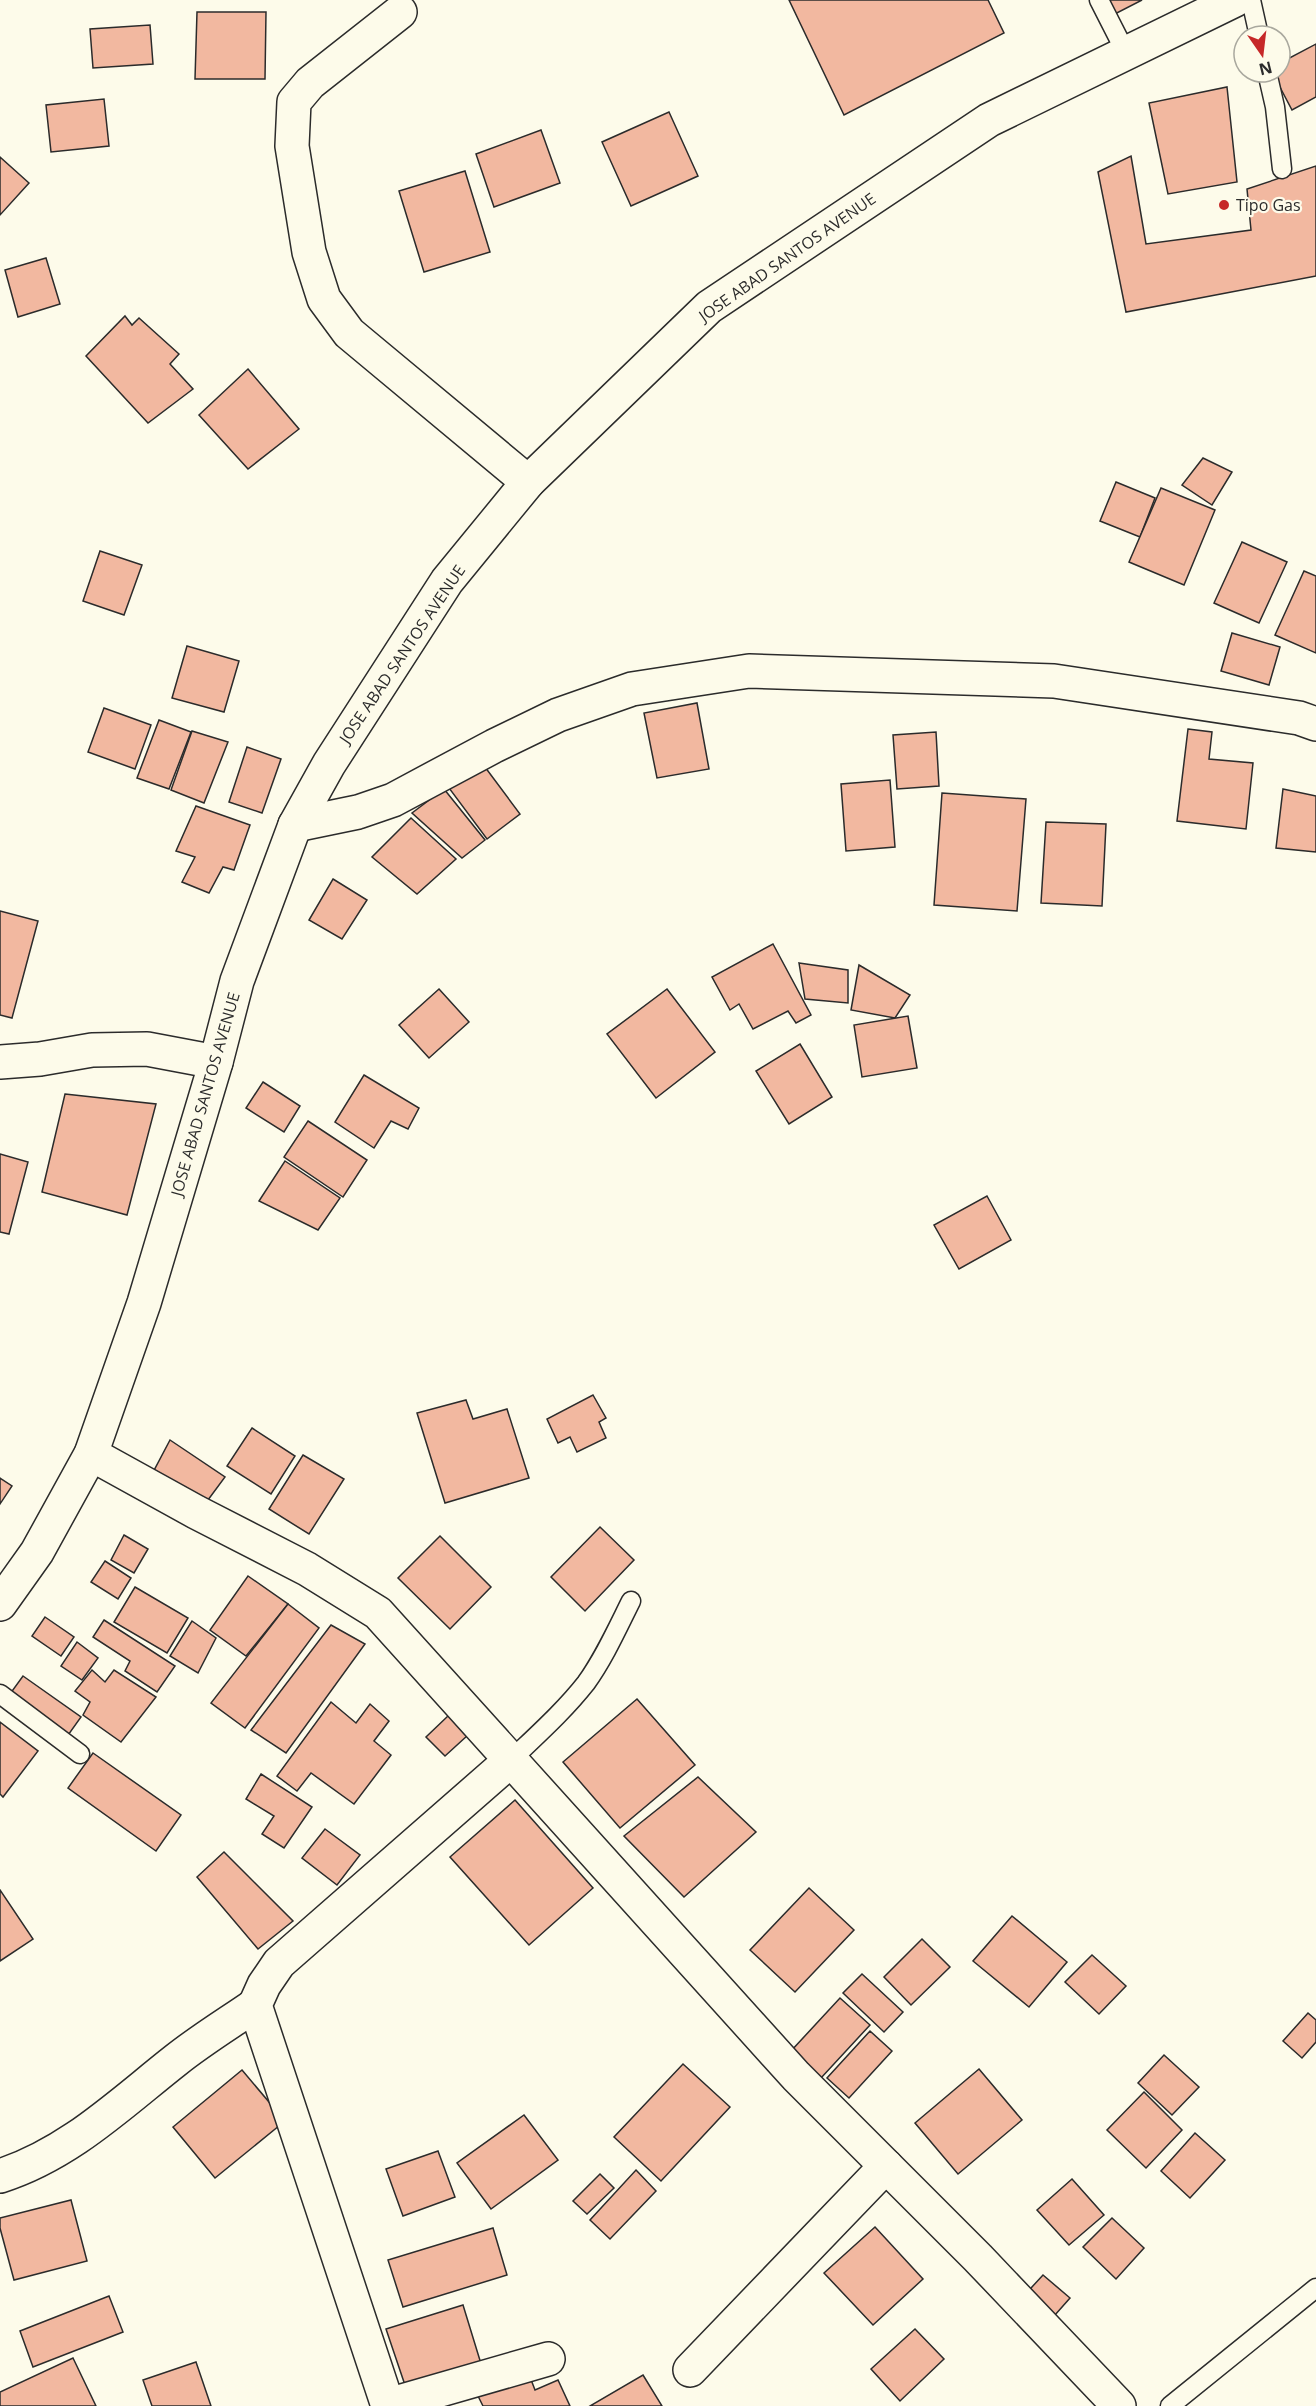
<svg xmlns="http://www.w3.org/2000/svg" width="1316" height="2406" font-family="'Open Sans',sans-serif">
	<rect width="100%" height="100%" fill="#fdfbea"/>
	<g fill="#f2b8a0" stroke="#2b2b2b" stroke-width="1.5">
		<path d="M789,0H988L1004,33L844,115Z"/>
		<path d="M1103,0H1142L1111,16Z"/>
		<path d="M197,12H266L265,79H195Z"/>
		<path d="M150,25L153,64L93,68L90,29Z"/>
		<path d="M1316,44V97L1292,110L1272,72H1280V63Z"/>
		<path d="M1227,87L1237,182L1168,194L1149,103Z"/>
		<path d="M104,99L109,146L51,152L46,105Z"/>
		<path d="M669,112L698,176L631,206L602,142Z"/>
		<path d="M541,130L560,183L494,207L476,154Z"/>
		<path d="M1131,156L1146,244L1251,230L1247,189L1316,166V276L1126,312L1098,172Z"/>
		<path d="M0,157L29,183L0,215Z"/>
		<path d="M465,171L490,252L424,272L399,191Z"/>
		<path d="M46,258L60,304L18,317L5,270Z"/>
		<path d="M125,316L132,325L139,318L179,354L170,364L193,389L148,423L86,356Z"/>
		<path d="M248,369L299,429L248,469L199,415Z"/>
		<path d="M1203,458L1232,472L1212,505L1182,485Z"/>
		<path d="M1116,482L1155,498L1140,537L1100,521Z"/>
		<path d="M1161,488L1215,510L1184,585L1129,562Z"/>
		<path d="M1242,542L1287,562L1259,623L1214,603Z"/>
		<path d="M100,551L142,565L124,615L83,601Z"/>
		<path d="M1304,571L1316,576V653L1275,635Z"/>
		<path d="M1232,633L1280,647L1269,685L1221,671Z"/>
		<path d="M187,646L239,661L224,712L172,698Z"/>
		<path d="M697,703L709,769L657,778L644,713Z"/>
		<path d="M104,708L151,725L135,769L88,752Z"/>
		<path d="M159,720L191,732L169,789L137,778Z"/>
		<path d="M1188,729L1212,732L1209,759L1253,763L1246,829L1177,821Z"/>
		<path d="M192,731L228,742L204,803L171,790Z"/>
		<path d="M936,732L939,786L897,789L893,735Z"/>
		<path d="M247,747L281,759L262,813L229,802Z"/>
		<path d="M482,763L520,814L487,839L449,788Z"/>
		<path d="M890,780L895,847L846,851L841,784Z"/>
		<path d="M444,789L485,840L462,858L412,813Z"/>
		<path d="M1283,789L1316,796V852L1276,848Z"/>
		<path d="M942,793L1026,799L1017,911L934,905Z"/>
		<path d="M196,806L250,825L234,870L223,867L209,893L182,882L195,857L176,851Z"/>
		<path d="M411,818L456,859L417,894L372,857Z"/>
		<path d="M1046,822L1106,824L1102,906L1041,903Z"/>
		<path d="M333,879L367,900L342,939L309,920Z"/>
		<path d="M0,911L38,921L12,1018L0,1015Z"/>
		<path d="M773,944L811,1015L796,1023L788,1011L753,1029L739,1004L730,1010L712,977Z"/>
		<path d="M799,963L848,970V1003L805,999Z"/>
		<path d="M859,965L910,995L895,1018L851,1010Z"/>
		<path d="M439,989L469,1022L429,1058L399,1025Z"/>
		<path d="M667,989L715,1052L656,1098L607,1034Z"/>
		<path d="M908,1016L917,1068L862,1077L854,1025Z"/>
		<path d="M800,1044L832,1097L789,1124L756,1071Z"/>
		<path d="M364,1075L419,1108L408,1129L391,1121L374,1148L335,1122Z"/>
		<path d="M263,1082L300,1106L284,1132L246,1108Z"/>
		<path d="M65,1094L156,1104L127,1215L42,1192Z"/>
		<path d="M308,1121L367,1160L343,1197L284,1157Z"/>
		<path d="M0,1154L28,1162L9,1234L0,1232Z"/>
		<path d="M285,1161L340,1198L318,1230L259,1201Z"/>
		<path d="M987,1196L1011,1240L959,1269L934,1225Z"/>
		<path d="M593,1395L606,1418L599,1422L606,1438L577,1452L570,1437L558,1443L547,1419Z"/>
		<path d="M466,1400L473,1419L507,1409L529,1478L445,1503L417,1413Z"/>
		<path d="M252,1428L295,1456L271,1494L227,1466Z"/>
		<path d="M170,1440L225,1477L205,1504L150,1478Z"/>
		<path d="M303,1455L344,1479L309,1534L269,1509Z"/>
		<path d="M0,1478L12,1486L0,1504Z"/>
		<path d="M600,1527L634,1560L585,1611L551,1577Z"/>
		<path d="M124,1535L148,1549L134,1573L111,1560Z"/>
		<path d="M440,1536L491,1587L450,1629L398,1578Z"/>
		<path d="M105,1561L131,1578L118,1599L91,1582Z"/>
		<path d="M248,1576L288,1604L246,1656L210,1630Z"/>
		<path d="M135,1587L188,1618L167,1653L114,1622Z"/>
		<path d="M288,1604L319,1628L245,1728L211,1703Z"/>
		<path d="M45,1617L74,1637L61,1656L32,1636Z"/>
		<path d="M104,1620L175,1666L157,1692L125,1671L130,1661L93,1637Z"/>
		<path d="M192,1621L216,1638L198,1673L170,1656Z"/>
		<path d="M331,1625L365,1644L286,1753L251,1730Z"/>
		<path d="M77,1642L98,1658L82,1680L61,1666Z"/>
		<path d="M92,1670L105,1682L114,1670L156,1697L121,1742L83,1715L90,1702L75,1691Z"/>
		<path d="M23,1676L81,1717L66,1738L7,1698Z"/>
		<path d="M637,1699L695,1765L620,1828L563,1762Z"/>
		<path d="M331,1702L356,1723L370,1704L389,1721L374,1741L391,1755L354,1804L311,1773L297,1791L277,1776Z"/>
		<path d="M449,1715L468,1735L445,1756L426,1737Z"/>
		<path d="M0,1722L38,1751L3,1797L0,1794Z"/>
		<path d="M93,1753L181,1815L156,1851L68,1788Z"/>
		<path d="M261,1774L312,1807L284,1848L262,1834L274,1816L246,1799Z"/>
		<path d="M698,1777L756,1832L684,1897L624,1836Z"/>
		<path d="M515,1800L593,1888L529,1945L450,1857Z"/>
		<path d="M325,1829L360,1855L337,1885L302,1858Z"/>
		<path d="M224,1852L293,1921L258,1949L197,1877Z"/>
		<path d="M809,1888L854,1930L795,1992L750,1950Z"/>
		<path d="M0,1890L33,1939L0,1961Z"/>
		<path d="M1012,1916L1067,1962L1029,2007L973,1961Z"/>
		<path d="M922,1939L950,1967L911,2005L884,1977Z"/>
		<path d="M1092,1955L1126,1986L1099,2014L1065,1982Z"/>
		<path d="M862,1974L903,2012L884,2032L843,1993Z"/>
		<path d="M840,1998L870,2025L821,2078L791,2051Z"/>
		<path d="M1308,2013L1316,2020V2042L1302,2058L1283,2041Z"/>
		<path d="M870,2031L892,2051L849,2098L827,2078Z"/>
		<path d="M1164,2055L1199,2087L1172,2115L1138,2083Z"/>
		<path d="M683,2064L730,2107L661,2181L614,2137Z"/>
		<path d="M979,2069L1022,2120L958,2174L915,2123Z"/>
		<path d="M242,2070L285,2121L215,2178L173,2127Z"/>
		<path d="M1144,2092L1182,2130L1146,2168L1107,2130Z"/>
		<path d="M524,2115L558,2160L491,2209L457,2163Z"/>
		<path d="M1195,2133L1225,2160L1190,2198L1161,2171Z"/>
		<path d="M438,2151L455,2197L403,2216L386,2169Z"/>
		<path d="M636,2170L656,2191L610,2239L590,2220Z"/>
		<path d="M600,2174L614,2188L587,2214L573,2201Z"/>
		<path d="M1072,2179L1104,2215L1069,2245L1037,2210Z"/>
		<path d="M71,2200L87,2261L14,2280L0,2228V2218Z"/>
		<path d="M1112,2218L1144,2248L1116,2279L1083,2247Z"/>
		<path d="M875,2227L923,2279L873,2325L824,2273Z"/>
		<path d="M493,2228L507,2275L403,2307L388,2260Z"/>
		<path d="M1043,2275L1070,2298L1047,2324L1020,2300Z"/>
		<path d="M109,2296L123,2332L33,2367L20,2331Z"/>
		<path d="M463,2305L482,2367L407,2391L386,2329Z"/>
		<path d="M915,2329L944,2359L900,2401L871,2369Z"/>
		<path d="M73,2358L96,2406H0V2392Z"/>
		<path d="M196,2362L211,2406H152L143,2380Z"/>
		<path d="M643,2375L662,2406H590Z"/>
		<path d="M530,2377L535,2390L558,2380L570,2406H483L478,2396Z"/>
	</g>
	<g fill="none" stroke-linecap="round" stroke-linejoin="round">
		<g stroke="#2b2b2b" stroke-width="21">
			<g id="service">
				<path d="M1099,0L1126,53"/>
				<path d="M1251,0L1259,36"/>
				<path d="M1267,72L1275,107L1282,169"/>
				<path d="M0,1694L80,1754"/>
				<path d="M511,1760C537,1735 564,1711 586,1683C604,1658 617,1629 631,1601"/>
				<path d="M1170,2406L1316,2288"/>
			</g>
		</g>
		<g stroke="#2b2b2b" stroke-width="36">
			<g id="minor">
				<path d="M400,12L310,83L294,102L292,146L309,252L324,299L349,333L528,482"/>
				<path d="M295,825L358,812L393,800L494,746L558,715L632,689L749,671L1054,681L1299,718L1316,724"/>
				<path d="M0,1062L40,1059L92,1050L147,1049L216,1062"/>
				<path d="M91,1454L196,1512L307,1569L378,1613L796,2076L978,2258L1119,2406"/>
				<path d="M0,2176C69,2154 120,2104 176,2060C201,2040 229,2023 255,2005"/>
				<path d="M690,2370L886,2166"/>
				<path d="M388,2405L548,2359"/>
				<path d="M388,2406L255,2005L264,1985L279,1963L511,1760"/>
			</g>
		</g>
		<g stroke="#2b2b2b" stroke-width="36">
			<path id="trunk" d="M0,1604L37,1552L91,1454L144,1303L216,1062L237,981L295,825L329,764L447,581L528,482L709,307L989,120L1235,0"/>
		</g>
		<use href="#service" stroke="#fdfbea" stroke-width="18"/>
		<use href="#minor" stroke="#fdfbea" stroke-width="33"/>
		<use href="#trunk" stroke="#fdfbea" stroke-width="33"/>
	</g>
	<circle fill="#c62828" stroke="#fdfbea" stroke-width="2" cx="1224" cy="205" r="6"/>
	<g text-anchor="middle" stroke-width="4.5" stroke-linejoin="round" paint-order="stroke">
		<g font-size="16" fill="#2b2b2b" stroke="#fdfbea" text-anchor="start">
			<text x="1236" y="211">Tipo Gas</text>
		</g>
		<g font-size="16" fill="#2b2b2b" stroke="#fdfbea">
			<text transform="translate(787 257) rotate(-35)" y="6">JOSE ABAD SANTOS AVENUE</text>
			<text transform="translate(402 654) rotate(-56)" y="6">JOSE ABAD SANTOS AVENUE</text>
			<text transform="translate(205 1094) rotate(-74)" y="6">JOSE ABAD SANTOS AVENUE</text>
		</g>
	</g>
	<g transform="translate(1262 54) rotate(166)"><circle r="28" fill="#fdfbea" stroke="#a9a89e" stroke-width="1.5"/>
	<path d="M0-4.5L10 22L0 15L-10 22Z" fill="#c62828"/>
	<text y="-9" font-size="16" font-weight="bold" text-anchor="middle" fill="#2b2b2b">N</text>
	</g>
</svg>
